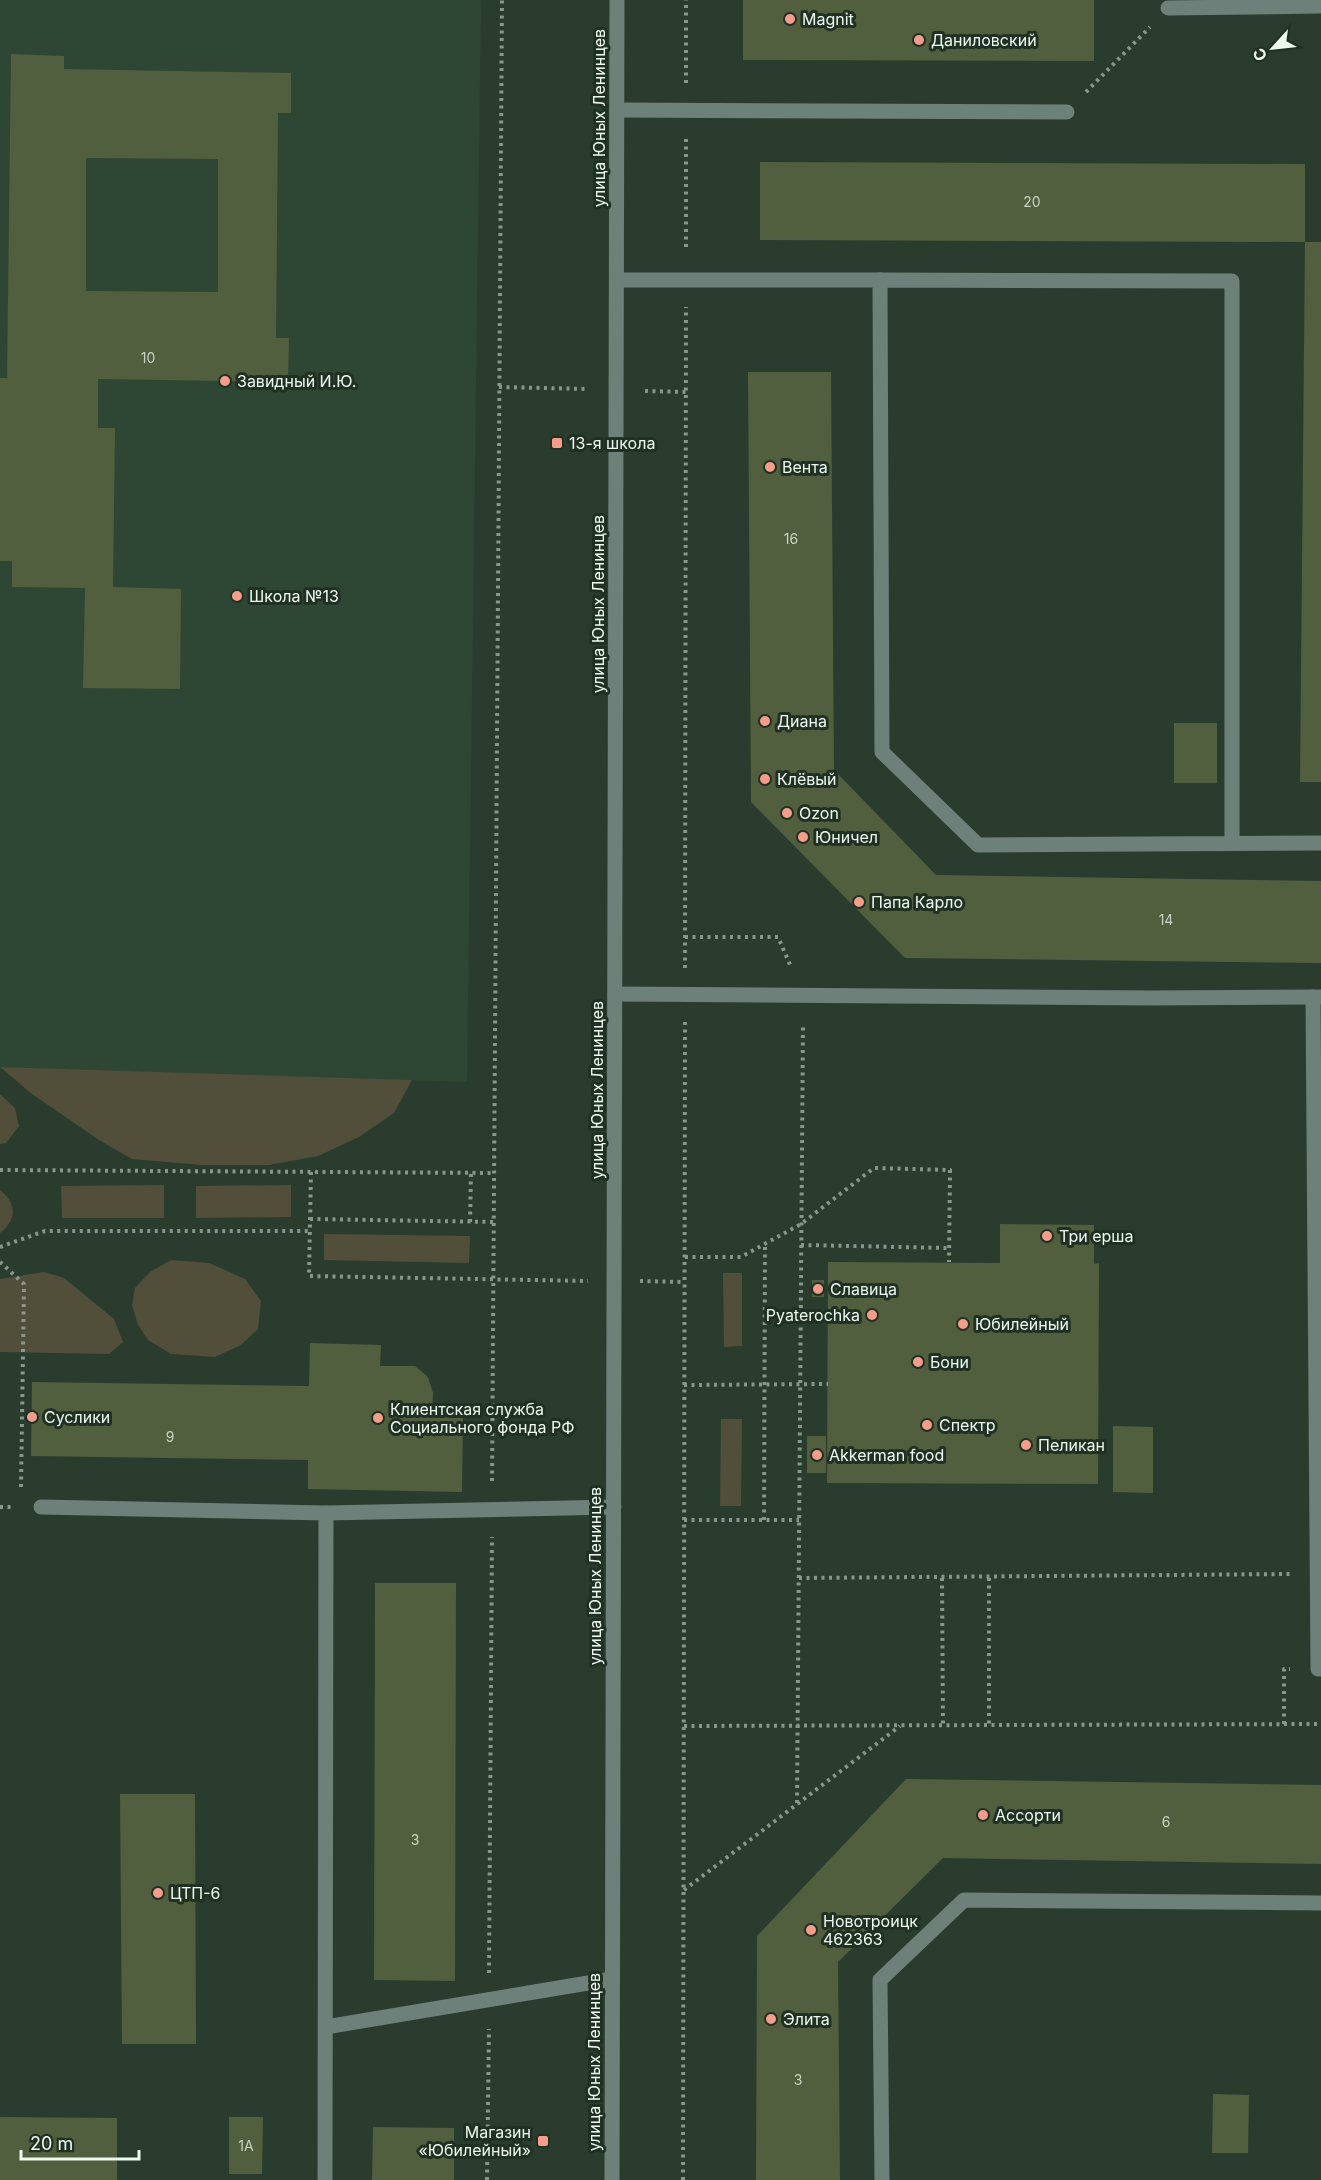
<svg xmlns="http://www.w3.org/2000/svg" width="1321" height="2180" font-family="Inter,sans-serif">
	<rect width="100%" height="100%" fill="#2a3c2e"/>
	<path fill="#2e4634" d="M0,0H481L467,1082L0,1067Z"/>
	<g fill="#514f3a">
		<path d="M0,1067L412,1080L394,1113L359,1137L318,1156L269,1165H201L132,1159L99,1140L32,1094Z"/>
		<path d="M0,1094L15,1108L19,1126L6,1143L0,1144Z"/>
		<path d="M164,1185V1218H62L61,1186Z"/>
		<path d="M291,1185V1217L196,1218V1186Z"/>
		<path d="M0,1190C17,1203 17,1220 0,1233Z"/>
		<path d="M324,1234L470,1236L469,1263L324,1260Z"/>
		<path d="M171,1260L209,1263L245,1279L261,1301L258,1329L241,1345L215,1357L171,1354L148,1340L138,1325L132,1305L135,1288L150,1272Z"/>
		<path d="M44,1272L64,1278L114,1319L123,1342L109,1354L0,1352V1279Z"/>
		<path d="M723,1273H742V1346L724,1347Z"/>
		<path d="M721,1419H742L741,1506H720Z"/>
	</g>
	<g fill="#515f3e" fill-rule="evenodd">
		<path d="M743,0H1094V61L743,60Z"/>
		<path d="M11,54L64,56V69L291,73V113H278L276,338H289L288,382L98,379V428H115L113,587L181,589L180,689L83,688L85,588L12,587V561H0V378H7ZM86,158L218,159V292L86,291Z"/>
		<path d="M760,162L1305,164V242L760,240Z"/>
		<path d="M1305,242H1321V782H1300Z"/>
		<path d="M748,372H831L834,770L936,875L1321,881V963L905,958L751,802Z"/>
		<rect x="1174" y="723" width="43" height="60"/>
		<path d="M1000,1224L1094,1225V1264L1099,1263L1098,1484L827,1483L828,1262L1000,1263Z"/>
		<rect x="812" y="1280" width="12" height="17"/>
		<path d="M310,1343L381,1345L380,1366H415L428,1377L433,1393L432,1417L463,1418L462,1492L308,1489V1460L31,1456L32,1382L309,1386Z"/>
		<path d="M1113,1426L1153,1427V1493L1113,1492Z"/>
		<rect x="807" y="1436" width="19" height="37"/>
		<path d="M375,1583H456L455,1981L374,1980Z"/>
		<path d="M906,1779L1321,1785V1864L943,1858L838,1962L840,2180H756L757,1936Z"/>
		<path d="M120,1794H195L196,2044H122Z"/>
		<path d="M1213,2094L1249,2095L1248,2153H1212Z"/>
		<path d="M0,2117L117,2118V2180H0Z"/>
		<path d="M229,2117H263L262,2174H229Z"/>
		<path d="M373,2127L454,2128V2180H372Z"/>
	</g>
	<g fill="none" stroke-linecap="round" stroke-linejoin="round">
		<g stroke="#88978b" stroke-width="4" stroke-dasharray="3 4.5" stroke-linecap="butt">
			<path d="M686,83V0"/>
			<path d="M1086,92L1150,27"/>
			<path d="M686,139V251"/>
			<path d="M499,387L589,389"/>
			<path d="M645,391L686,392"/>
			<path d="M685,937H778L791,967"/>
			<path d="M685,968L686,307"/>
			<path d="M0,1170L494,1173"/>
			<path d="M311,1172L309,1276L588,1281"/>
			<path d="M310,1219L494,1222"/>
			<path d="M470,1222L471,1173"/>
			<path d="M801,1245L949,1248"/>
			<path d="M0,1247L45,1231H310"/>
			<path d="M685,1257H741L801,1224L874,1168L950,1170L949,1262"/>
			<path d="M0,1262L24,1284L21,1488"/>
			<path d="M640,1281L684,1282"/>
			<path d="M684,1385L828,1384"/>
			<path d="M492,1481L502,0"/>
			<path d="M0,1507H13"/>
			<path d="M684,1520H799"/>
			<path d="M764,1520L765,1243"/>
			<path d="M799,1578L1290,1574"/>
			<path d="M942,1578L943,1725"/>
			<path d="M989,1578V1725"/>
			<path d="M1284,1724V1669H1290"/>
			<path d="M684,1726L1321,1724"/>
			<path d="M797,1803L803,1023"/>
			<path d="M684,1890L900,1726"/>
			<path d="M489,1973L492,1537"/>
			<path d="M487,2180L489,2029"/>
			<path d="M683,2180L685,1021"/>
		</g>
		<g stroke="#6d807a" stroke-width="15">
			<path d="M1168,8L1321,6"/>
			<path d="M617,110L1067,112"/>
			<path d="M617,280H880"/>
			<path d="M1232,843V281L880,280L882,752L978,845L1321,843"/>
			<path d="M615,994L1151,998L1321,997"/>
			<path d="M1313,997L1318,1669H1321"/>
			<path d="M41,1507L326,1513L614,1507"/>
			<path d="M326,2027L612,1979"/>
			<path d="M325,2180L326,1513"/>
			<path d="M612,2180L617,0"/>
			<path d="M882,2180L880,1980L964,1900L1321,1903"/>
		</g>
	</g>
	<g fill="#f49d8b" stroke="#203124" stroke-width="2">
		<circle cx="790" cy="19" r="6"/>
		<circle cx="919" cy="40" r="6"/>
		<circle cx="225" cy="381" r="6"/>
		<rect x="551" y="437" width="12" height="12" rx="3"/>
		<circle cx="770" cy="467" r="6"/>
		<circle cx="237" cy="596" r="6"/>
		<circle cx="765" cy="721" r="6"/>
		<circle cx="765" cy="779" r="6"/>
		<circle cx="787" cy="813" r="6"/>
		<circle cx="803" cy="837" r="6"/>
		<circle cx="859" cy="902" r="6"/>
		<circle cx="1047" cy="1236" r="6"/>
		<circle cx="818" cy="1289" r="6"/>
		<circle cx="872" cy="1315" r="6"/>
		<circle cx="963" cy="1324" r="6"/>
		<circle cx="918" cy="1362" r="6"/>
		<circle cx="32" cy="1417" r="6"/>
		<circle cx="378" cy="1418" r="6"/>
		<circle cx="927" cy="1425" r="6"/>
		<circle cx="1026" cy="1445" r="6"/>
		<circle cx="817" cy="1455" r="6"/>
		<circle cx="983" cy="1815" r="6"/>
		<circle cx="158" cy="1893" r="6"/>
		<circle cx="811" cy="1930" r="6"/>
		<circle cx="771" cy="2019" r="6"/>
		<rect x="537" y="2135" width="12" height="12" rx="3"/>
	</g>
	<g text-anchor="middle" stroke-width="6" stroke-linejoin="round" paint-order="stroke">
		<g font-size="14" fill="#c6d2c3">
			<text x="1032" y="207">20</text>
			<text x="148" y="363">10</text>
			<text x="791" y="544">16</text>
			<text x="1166" y="925">14</text>
			<text x="170" y="1442">9</text>
			<text x="1166" y="1827">6</text>
			<text x="415" y="1845">3</text>
			<text x="798" y="2085">3</text>
			<text x="246" y="2151">1А</text>
		</g>
		<g font-size="16" fill="#edf8ef" stroke="#203124" text-anchor="start">
			<text x="802" y="25">Magnit</text>
			<text x="931" y="46">Даниловский</text>
			<text x="237" y="387">Завидный И.Ю.</text>
			<text x="569" y="449">13-я школа</text>
			<text x="782" y="473">Вента</text>
			<text x="249" y="602">Школа №13</text>
			<text x="777" y="727">Диана</text>
			<text x="777" y="785">Клёвый</text>
			<text x="799" y="819">Ozon</text>
			<text x="815" y="843">Юничел</text>
			<text x="871" y="908">Папа Карло</text>
			<text x="1059" y="1242">Три ерша</text>
			<text x="830" y="1295">Славица</text>
			<text x="860" y="1321" text-anchor="end">Pyaterochka</text>
			<text x="975" y="1330">Юбилейный</text>
			<text x="930" y="1368">Бони</text>
			<text x="390" y="1415">Клиентская служба<tspan x="390" dy="18">Социального фонда РФ</tspan></text>
			<text x="44" y="1423">Суслики</text>
			<text x="939" y="1431">Спектр</text>
			<text x="1038" y="1451">Пеликан</text>
			<text x="829" y="1461">Akkerman food</text>
			<text x="995" y="1821">Ассорти</text>
			<text x="170" y="1899">ЦТП-6</text>
			<text x="823" y="1927">Новотроицк<tspan x="823" dy="18">462363</tspan></text>
			<text x="783" y="2025">Элита</text>
			<text x="531" y="2138" text-anchor="end">Магазин<tspan x="531" dy="18">«Юбилейный»</tspan></text>
		</g>
		<g font-size="16" fill="#edf8ef" stroke="#203124">
			<text transform="translate(599 118) rotate(-90)" y="6">улица Юных Ленинцев</text>
			<text transform="translate(598 604) rotate(-90)" y="6">улица Юных Ленинцев</text>
			<text transform="translate(597 1090) rotate(-90)" y="6">улица Юных Ленинцев</text>
			<text transform="translate(595 1576) rotate(-90)" y="6">улица Юных Ленинцев</text>
			<text transform="translate(594 2062) rotate(-90)" y="6">улица Юных Ленинцев</text>
		</g>
	</g>
	<g transform="translate(1273 48) rotate(243)" stroke="#203124" stroke-width="4.5" paint-order="stroke">
	<path d="M0-4.5L10 22L0 15L-10 22Z" fill="#edf8ef"/>
	<text y="-9" font-size="16" font-weight="bold" text-anchor="middle" fill="#edf8ef">С</text>
	</g>
	<path d="M21 2150v9h118v-9" fill="none" stroke="#edf8ef" stroke-width="3"/>
	<text x="30" y="2150" font-size="18" fill="#edf8ef" stroke="#203124" stroke-width="4.5" paint-order="stroke">20 m</text>
</svg>
